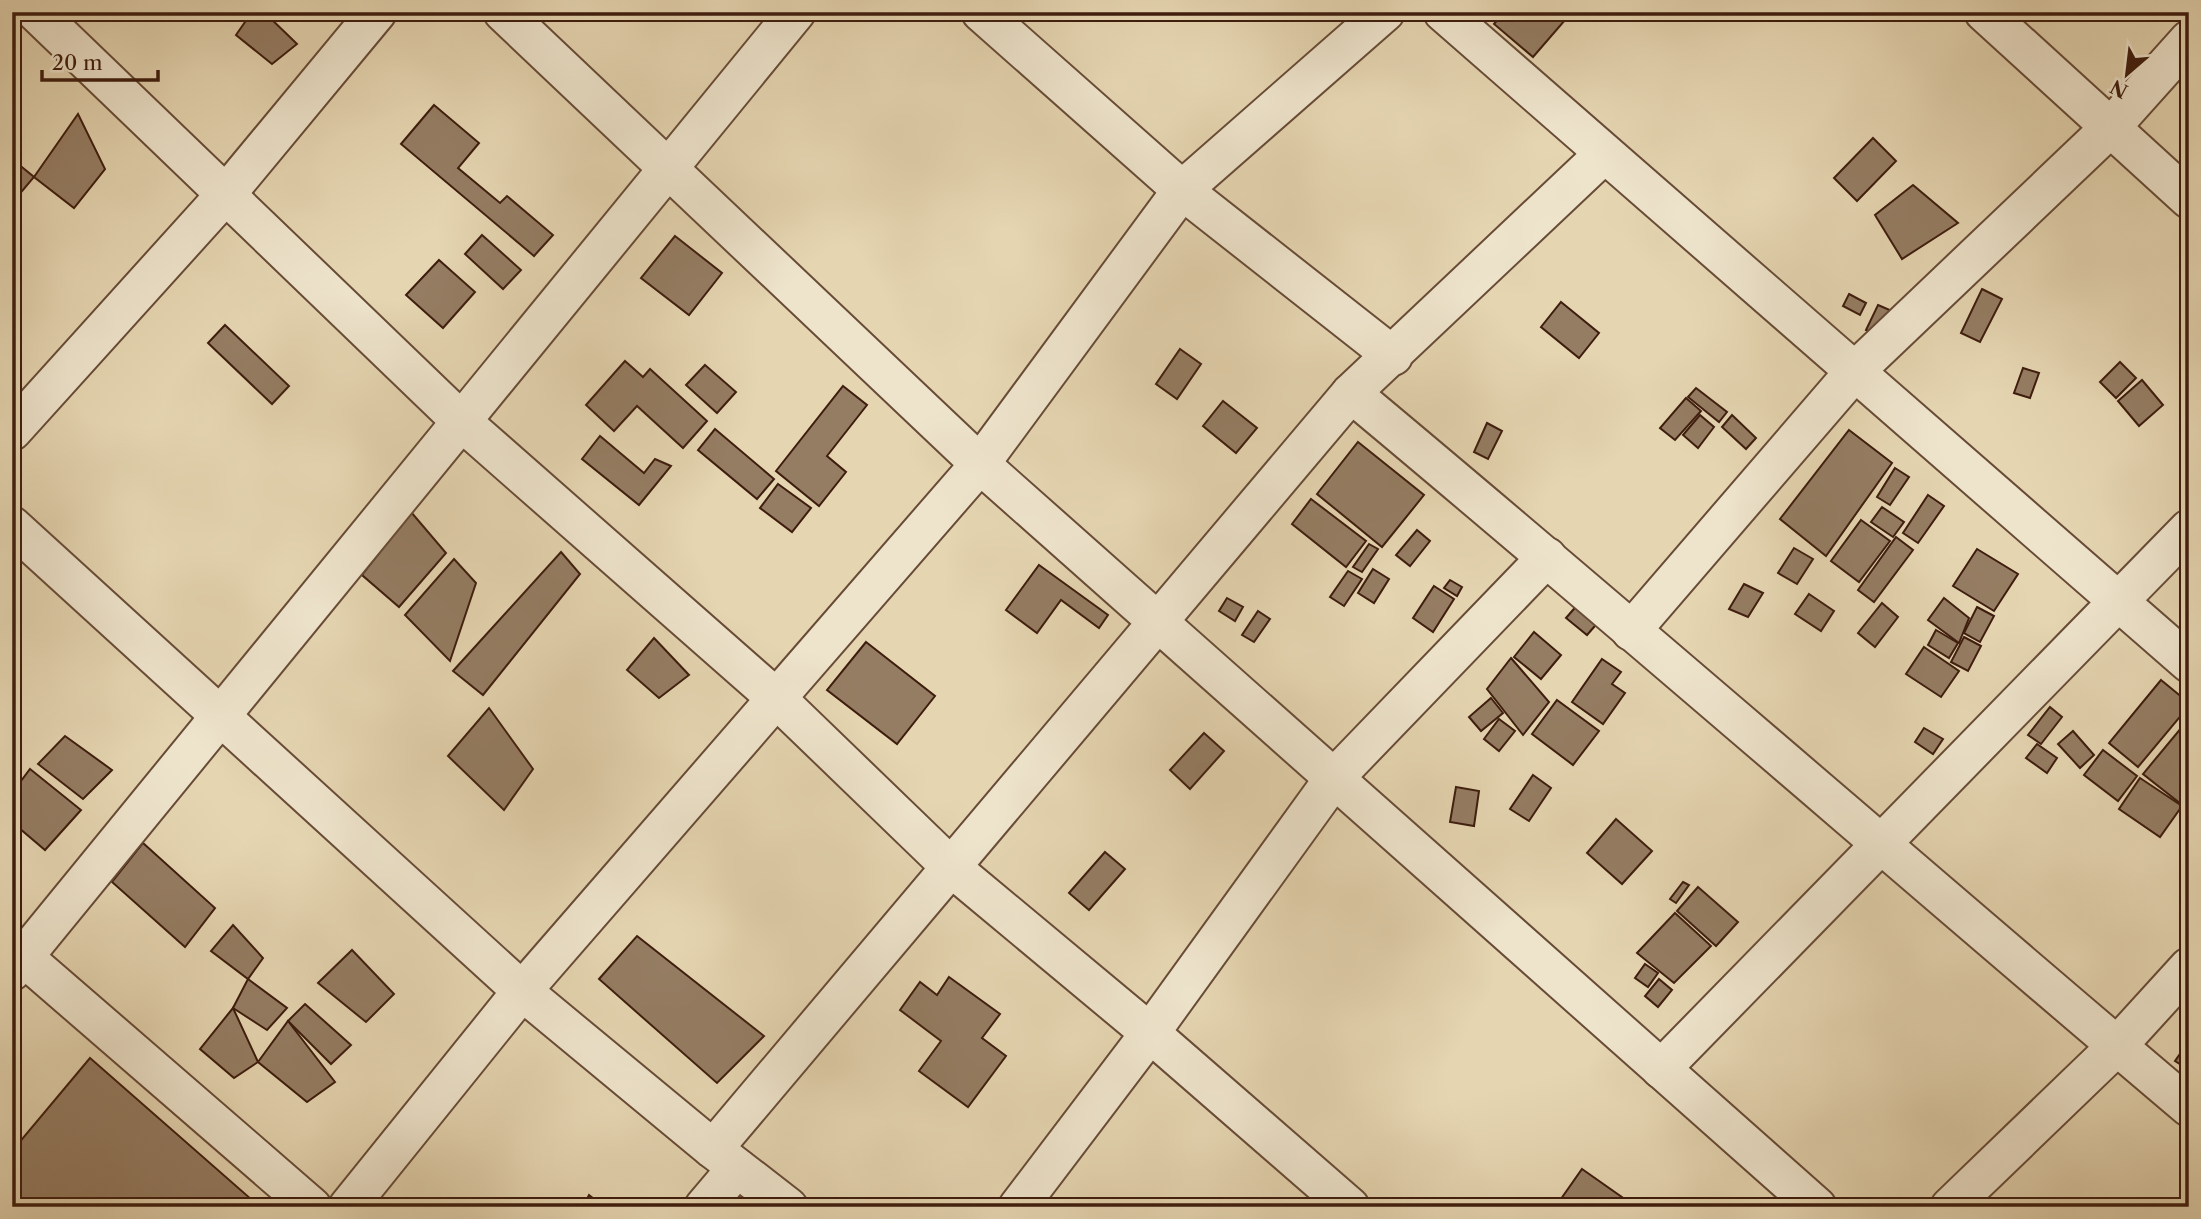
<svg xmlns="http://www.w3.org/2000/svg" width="2201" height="1219" font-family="'Libre Caslon Text',serif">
	<rect width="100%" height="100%" fill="#e5d5b1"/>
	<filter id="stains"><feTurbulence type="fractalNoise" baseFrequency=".00286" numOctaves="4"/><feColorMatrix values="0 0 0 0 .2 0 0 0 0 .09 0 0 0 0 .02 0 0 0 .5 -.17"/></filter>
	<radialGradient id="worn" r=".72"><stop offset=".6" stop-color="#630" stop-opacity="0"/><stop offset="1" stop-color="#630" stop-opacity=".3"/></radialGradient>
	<g fill="#957d63" stroke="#3e1d0e" stroke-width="2">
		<path d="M252,12H264L297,44L272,64L236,35Z"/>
		<path d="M1504,12H1572L1533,57L1494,24Z"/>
		<path d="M434,105L479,143L458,168L500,203L507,196L553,235L534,256L401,144Z"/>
		<path d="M78,114L105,169L74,208L34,177Z"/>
		<path d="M1873,138L1896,161L1857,201L1834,178Z"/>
		<path d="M12,159L34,177L12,203Z"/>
		<path d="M1913,185L1958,223L1902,259L1875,215Z"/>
		<path d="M482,235L521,270L503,289L465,254Z"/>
		<path d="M675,236L722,273L689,315L641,278Z"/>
		<path d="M439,260L475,292L443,328L406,295Z"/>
		<path d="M1982,289L2002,299L1980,342L1961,333Z"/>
		<path d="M1849,294L1866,303L1860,315L1843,306Z"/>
		<path d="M1561,302L1599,333L1579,358L1541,327Z"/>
		<path d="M1878,305L1892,311L1879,336L1866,330Z"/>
		<path d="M225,325L289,386L272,404L208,343Z"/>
		<path d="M1180,349L1201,364L1177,399L1156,384Z"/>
		<path d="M625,361L643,377L650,369L707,421L683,448L637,406L614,431L586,405Z"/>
		<path d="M2120,362L2136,378L2116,398L2100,382Z"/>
		<path d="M705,365L736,392L717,413L686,385Z"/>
		<path d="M2023,368L2039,373L2030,398L2014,393Z"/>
		<path d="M2142,380L2163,405L2139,426L2118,401Z"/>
		<path d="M843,386L867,405L827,456L846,472L819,506L776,471Z"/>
		<path d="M1696,388L1727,412L1719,422L1688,397Z"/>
		<path d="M1686,398L1701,411L1675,440L1660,428Z"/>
		<path d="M1223,401L1257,428L1236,453L1203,426Z"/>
		<path d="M1700,415L1714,427L1698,448L1683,435Z"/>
		<path d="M1732,415L1756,438L1746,449L1722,427Z"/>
		<path d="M1487,423L1502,431L1488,459L1474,452Z"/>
		<path d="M715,429L774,479L757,499L698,450Z"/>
		<path d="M1849,430L1892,463L1826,556L1780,519Z"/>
		<path d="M600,436L644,473L655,459L671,466L639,505L582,459Z"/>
		<path d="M1358,442L1424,495L1382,547L1317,494Z"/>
		<path d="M1895,468L1909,477L1890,505L1877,497Z"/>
		<path d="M778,484L811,508L792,532L760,508Z"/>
		<path d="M1928,495L1944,506L1918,543L1903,533Z"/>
		<path d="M1311,499L1366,541L1346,567L1292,524Z"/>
		<path d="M1882,507L1904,522L1893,537L1871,522Z"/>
		<path d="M411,512L446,553L399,607L362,575Z"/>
		<path d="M1861,520L1890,541L1859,582L1831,561Z"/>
		<path d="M1417,530L1430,541L1410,566L1396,555Z"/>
		<path d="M1896,537L1913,550L1874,602L1858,590Z"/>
		<path d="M1369,544L1378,549L1362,572L1353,567Z"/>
		<path d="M1794,548L1813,559L1797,584L1778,573Z"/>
		<path d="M1977,549L2018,574L1994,611L1953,586Z"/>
		<path d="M561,552L580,574L483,695L453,671Z"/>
		<path d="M454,559L476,583L450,661L405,615Z"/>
		<path d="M1039,565L1108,615L1099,628L1061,600L1037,633L1006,610Z"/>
		<path d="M1373,569L1389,579L1374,603L1358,593Z"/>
		<path d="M1348,571L1362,579L1344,606L1330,597Z"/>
		<path d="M1450,580L1462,587L1457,596L1444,588Z"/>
		<path d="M1744,584L1763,593L1748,617L1729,609Z"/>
		<path d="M1434,586L1454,599L1433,632L1413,618Z"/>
		<path d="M1809,594L1834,611L1821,631L1795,614Z"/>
		<path d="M1227,598L1243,607L1235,621L1219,611Z"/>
		<path d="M1944,598L1969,618L1959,643L1928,620Z"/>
		<path d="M1580,602L1601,619L1587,635L1566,618Z"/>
		<path d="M1882,603L1898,617L1875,647L1858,633Z"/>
		<path d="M1977,607L1994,616L1980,642L1964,633Z"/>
		<path d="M1258,611L1270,619L1254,642L1242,635Z"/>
		<path d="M1936,630L1958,643L1949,658L1928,645Z"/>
		<path d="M1534,632L1561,655L1541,679L1514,657Z"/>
		<path d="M1964,637L1981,646L1968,671L1951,662Z"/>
		<path d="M654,638L689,675L659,698L627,670Z"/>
		<path d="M866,642L935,696L897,744L827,690Z"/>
		<path d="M1924,647L1959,671L1941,697L1906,674Z"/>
		<path d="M1511,658L1549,702L1523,735L1487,689Z"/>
		<path d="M1602,659L1621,672L1612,684L1625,693L1603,724L1572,702Z"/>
		<path d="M2161,680L2189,703V706L2138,767L2109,743Z"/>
		<path d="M1491,698L1503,713L1481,731L1469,717Z"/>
		<path d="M1557,700L1599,731L1573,765L1532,734Z"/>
		<path d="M2050,707L2062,717L2041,744L2028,735Z"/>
		<path d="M489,708L533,769L504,810L448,756Z"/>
		<path d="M1499,719L1515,731L1499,751L1484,739Z"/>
		<path d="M2182,727L2189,733V794L2181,804L2143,774Z"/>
		<path d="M1924,728L1943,739L1933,754L1915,742Z"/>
		<path d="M2073,731L2094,755L2080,768L2058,744Z"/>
		<path d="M1204,733L1224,751L1190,789L1170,770Z"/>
		<path d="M65,736L112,770L83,799L38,764Z"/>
		<path d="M2037,744L2057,758L2047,773L2026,758Z"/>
		<path d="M2103,750L2137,776L2118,801L2084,775Z"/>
		<path d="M30,769L81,810L45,850L12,822V793Z"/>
		<path d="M1533,775L1551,788L1529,821L1510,809Z"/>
		<path d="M2140,778L2182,806L2160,837L2119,809Z"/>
		<path d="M1456,787L1479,791L1474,826L1450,822Z"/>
		<path d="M1616,819L1652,851L1622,884L1587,853Z"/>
		<path d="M143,843L215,908L185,947L112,882Z"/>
		<path d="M1105,852L1125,869L1089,910L1069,893Z"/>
		<path d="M1683,882L1689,885L1676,903L1670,899Z"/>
		<path d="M1698,887L1738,922L1716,946L1677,911Z"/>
		<path d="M1675,913L1711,946L1674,983L1637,953Z"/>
		<path d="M233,925L263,958L248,979L211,951Z"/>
		<path d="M637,936L764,1036L717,1083L599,979Z"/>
		<path d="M352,950L394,994L366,1022L318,983Z"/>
		<path d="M1645,964L1658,973L1648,987L1635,978Z"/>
		<path d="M949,977L1000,1014L982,1038L1006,1056L968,1107L919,1071L941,1041L900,1010L920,982L937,995Z"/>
		<path d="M248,979L287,1008L267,1030L233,1008Z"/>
		<path d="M1659,979L1672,990L1658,1007L1645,996Z"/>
		<path d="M305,1004L351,1045L331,1064L288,1021Z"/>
		<path d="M233,1008L258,1062L234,1078L200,1049Z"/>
		<path d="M288,1021L335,1082L307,1102L258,1062Z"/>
		<path d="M2189,1041V1070L2175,1061Z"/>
		<path d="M90,1058L260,1207H12V1151Z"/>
		<path d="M1582,1169L1636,1207L1556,1206Z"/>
		<path d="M589,1195L604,1207H583Z"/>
	</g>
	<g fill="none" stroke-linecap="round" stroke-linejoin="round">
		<g stroke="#684b37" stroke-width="42">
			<g id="minor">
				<path d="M36,12L461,421L776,698L952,868L1150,1033L1350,1207"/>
				<path d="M503,12L980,464L1817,1207"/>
				<path d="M981,12L1182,190L1393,356"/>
				<path d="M1443,12L2189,663"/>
				<path d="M1984,12L2189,199"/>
				<path d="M1351,393C1633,628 1909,870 2189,1107"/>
				<path d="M12,431L227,193L377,12"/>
				<path d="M12,526L522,991L713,1149L788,1207"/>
				<path d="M1631,631L1855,371L2111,127L2189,40"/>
				<path d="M12,947L312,1207"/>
				<path d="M12,971L796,12"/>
				<path d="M1661,1069L2189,529"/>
				<path d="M713,1149L1351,393L1603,155"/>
				<path d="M348,1207L522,991L980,464L1182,190L1385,12"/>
				<path d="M704,1207L737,1168"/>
				<path d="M1018,1207L1150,1033L1335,777L1547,557"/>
				<path d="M1950,1207L2117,1046L2189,967"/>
			</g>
		</g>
		<use href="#minor" stroke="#eee4cc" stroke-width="38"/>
	</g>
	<rect width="2201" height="1219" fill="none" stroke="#e5d5b1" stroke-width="42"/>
	<rect x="14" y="14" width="2173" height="1191" fill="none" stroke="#3e1d0e" stroke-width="3.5"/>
	<rect x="21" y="21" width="2159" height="1177" fill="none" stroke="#3e1d0e" stroke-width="2"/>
	<g transform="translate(2127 74) rotate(208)" stroke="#eee4cc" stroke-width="5" paint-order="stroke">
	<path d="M0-5L12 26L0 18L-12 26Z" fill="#3e1d0e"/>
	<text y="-10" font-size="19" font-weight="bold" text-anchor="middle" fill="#3e1d0e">N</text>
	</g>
	<path d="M42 70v10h116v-10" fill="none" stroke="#3e1d0e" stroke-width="3.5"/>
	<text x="52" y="70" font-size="21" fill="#3e1d0e" stroke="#eee4cc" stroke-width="5" paint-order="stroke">20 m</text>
	<rect width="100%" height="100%" filter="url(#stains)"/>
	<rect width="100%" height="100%" fill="url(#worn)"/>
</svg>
